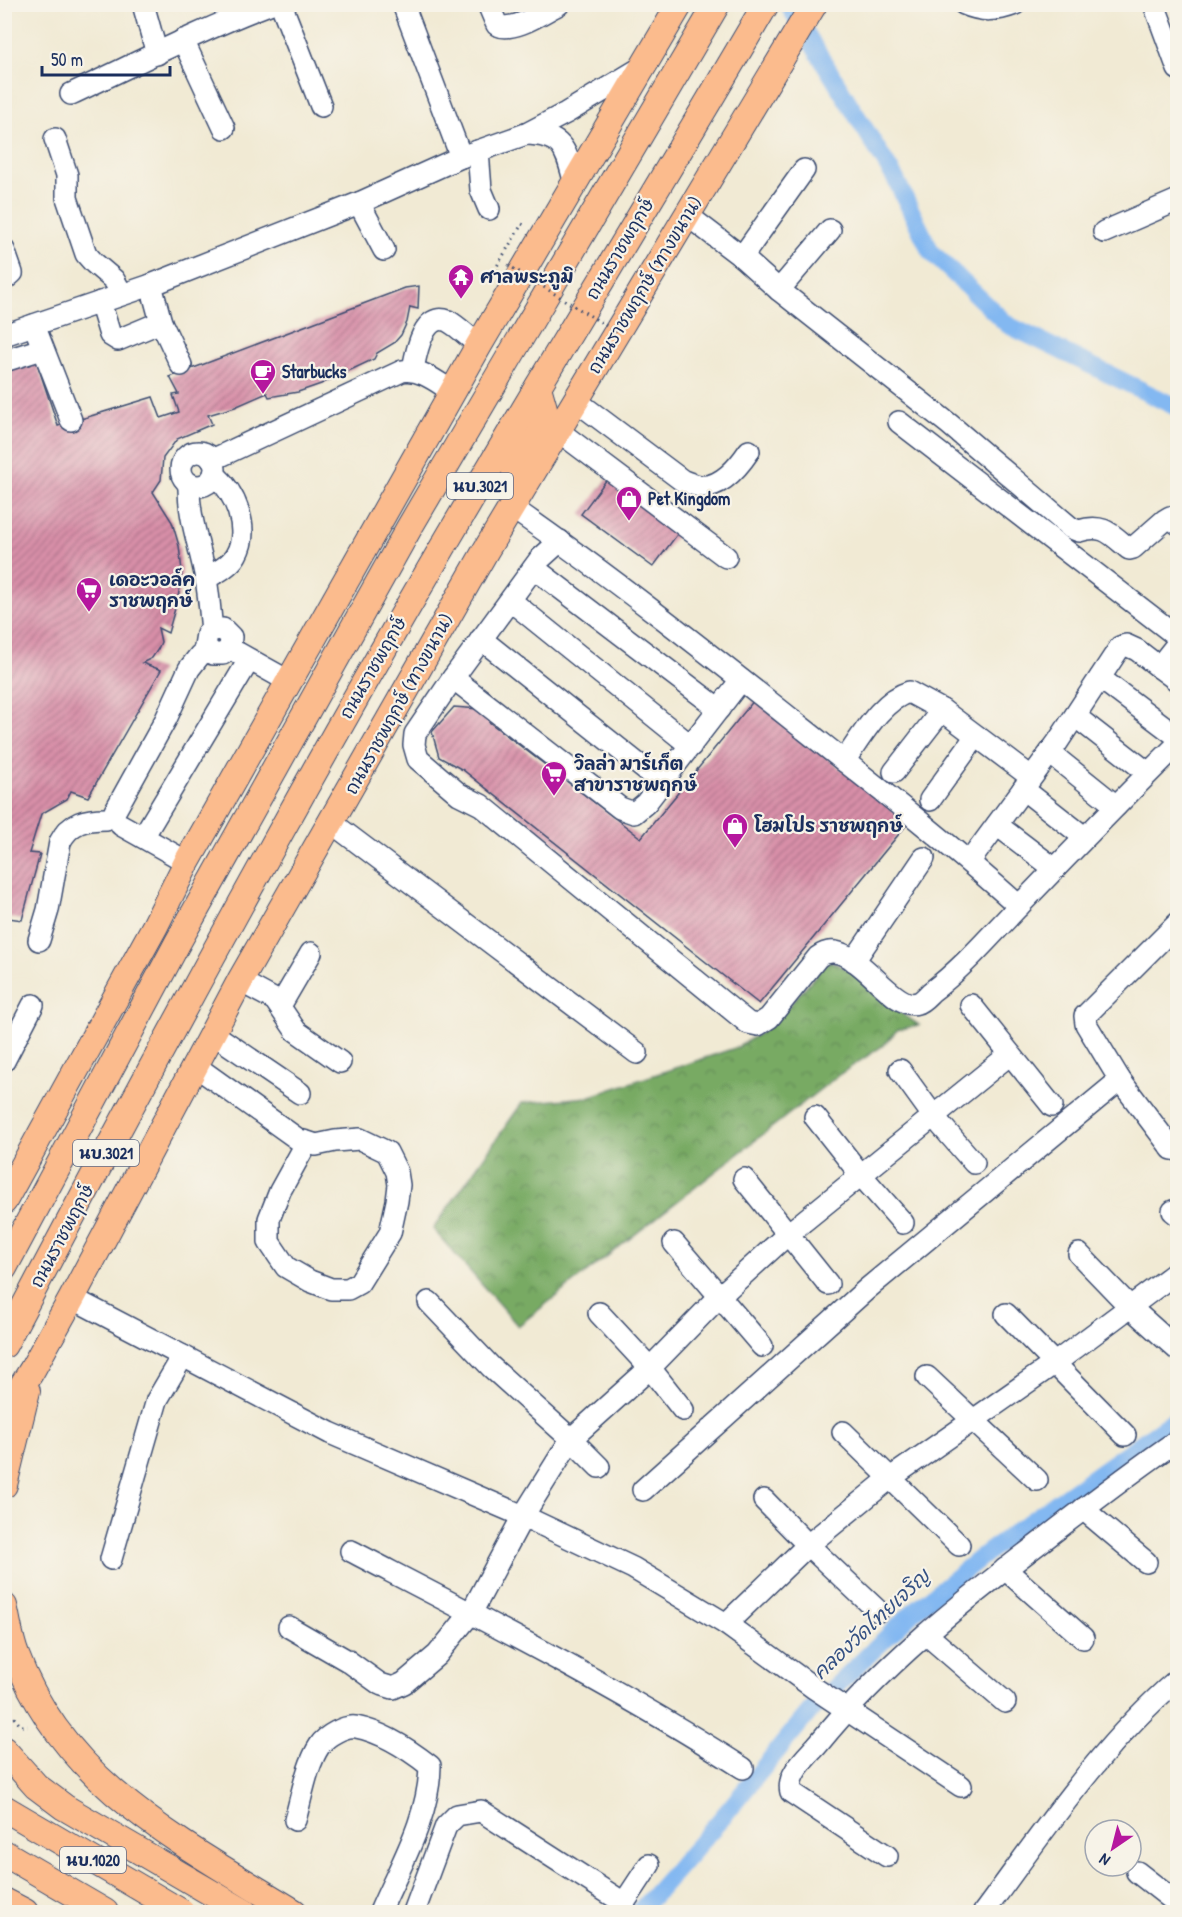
<svg xmlns="http://www.w3.org/2000/svg" width="1182" height="1917" font-family="'Patrick Hand','Playpen Sans Thai',sans-serif">
	<defs>
		<pattern id="forest-crowns" width="20" height="18" patternUnits="userSpaceOnUse" patternTransform="scale(1.5)"><rect width="20" height="18" fill="#78aa64"/><path d="M2 6a3 3 0 1 1 6 0M12 15a3 3 0 1 1 6 0" fill="none" stroke="#628b56"/></pattern>
		<pattern id="building-hatch" width="6" height="6" patternUnits="userSpaceOnUse" patternTransform="scale(1.5)"><rect width="6" height="6" fill="#d88fa8"/><path d="M-1 1l2-2M0 6l6-6M5 7l2-2" fill="none" stroke="#ae758c"/></pattern>
	</defs>
	<rect width="100%" height="100%" fill="#f7f3e8"/>
	<filter id="ink" filterUnits="userSpaceOnUse"><feTurbulence type="fractalNoise" baseFrequency=".0167" numOctaves="2"/><feDisplacementMap in="SourceGraphic" scale="12" xChannelSelector="R" yChannelSelector="G"/><feConvolveMatrix kernelMatrix="1 2 1 2 8 2 1 2 1" color-interpolation-filters="sRGB"/></filter>
	<filter id="wash" filterUnits="userSpaceOnUse"><feTurbulence type="fractalNoise" baseFrequency=".008" numOctaves="4" result="noise"/><feDisplacementMap in="SourceGraphic" scale="24" xChannelSelector="R" yChannelSelector="G"/><feGaussianBlur stdDeviation="1.35" result="paint"/><feColorMatrix in="noise" values="0 0 0 0 0 0 0 0 0 0 0 0 0 0 0 0 0 1.4 0 .05"/><feComposite in="paint" operator="in"/></filter>
	<g filter="url(#wash)">
		<rect width="100%" height="100%" fill="#f1ead4"/>
		<path fill="url(#forest-crowns)" stroke="#4a6c61" stroke-width="1.5" d="M829,960L854,973L902,1014L919,1025L897,1030L884,1045L840,1074L518,1326L433,1229L522,1103L588,1097L738,1047L771,1026Z"/>
		<g fill="none" stroke-linecap="round" stroke-linejoin="round">
			<g stroke="#83b8f1" stroke-width="18">
				<path d="M788,4L895,178L931,252L1008,325L1178,408"/>
				<path d="M639,1912L721,1819L811,1710L913,1612L990,1550L1178,1417"/>
			</g>
		</g>
		<g id="blocks">
			<g fill="url(#building-hatch)">
				<path d="M419,286L418,309L410,307L407,322L401,335L394,343L377,353L374,359L321,384L298,392L269,397L267,393L235,407L208,415L212,424L177,439L163,458L161,480L153,492L172,522L179,546L182,571L178,598L168,633L158,628L161,642L158,649L152,658L142,663L161,670L88,797L71,791L67,799L41,814L29,853L40,854L22,920L9,918L4,929V370L35,357L58,426L153,397L161,418L179,412L173,395L179,394L170,377L405,288Z"/>
				<path d="M607,479L679,532L653,567L581,514Z"/>
				<path d="M755,699L908,823L759,1004L463,770L439,757L432,732L454,707L491,710L489,722L641,838Z"/>
			</g>
		</g>
	</g>
	<g filter="url(#ink)">
		<use href="#blocks" fill-opacity="0" stroke="#3b4b70" stroke-width="1.5"/>
		<g fill="none" stroke-linecap="round" stroke-linejoin="round">
			<g stroke="#3b4b70" stroke-width="24">
				<g id="minor">
					<path d="M143,4L157,54"/>
					<path d="M281,4L321,106"/>
					<path d="M403,4L461,157"/>
					<path d="M488,4L497,25C514,33 543,12 559,4"/>
					<path d="M964,4C982,12 997,11 1015,4"/>
					<path d="M1154,4L1178,69"/>
					<path d="M183,40L224,128"/>
					<path d="M71,94C137,63 201,30 269,4"/>
					<path d="M526,134C565,135 566,151 575,184"/>
					<path d="M55,139L67,175V198L86,254L94,263L114,280L122,294"/>
					<path d="M478,151L481,190L489,209"/>
					<path d="M359,203L384,250"/>
					<path d="M687,215L742,257L779,290L949,424L1071,528L1079,531C1103,523 1111,534 1129,549L1133,548L1165,520L1170,517L1178,524"/>
					<path d="M1104,232L1178,200"/>
					<path d="M4,250L12,273L4,280"/>
					<path d="M742,257L804,170"/>
					<path d="M151,285L161,322L181,365"/>
					<path d="M779,290L830,230"/>
					<path d="M100,302L110,335L118,340L161,322"/>
					<path d="M34,325L71,420"/>
					<path d="M4,335L151,285L359,203L461,157L526,134L566,113L644,66"/>
					<path d="M4,361L42,349"/>
					<path d="M413,369C416,354 423,311 448,321C458,326 469,338 479,345"/>
					<path d="M575,400L683,481C689,483 696,486 701,486C721,488 739,466 749,451"/>
					<path d="M899,422L1178,637"/>
					<path d="M557,430L726,557"/>
					<circle cx="198" cy="469" r="17"/>
					<path d="M212,460L402,371C421,368 437,382 453,392"/>
					<path d="M189,484C188,517 200,546 206,579C209,596 210,613 212,630L207,634L205,646L213,654H223L230,648L231,637L223,629L212,630"/>
					<path d="M511,507C612,577 709,654 805,730C877,787 950,844 1019,906"/>
					<path d="M560,541L540,559L453,678L415,734L414,745L418,759L459,794L481,805L748,1023L758,1025L769,1018L818,957C851,931 890,1012 917,1003C922,1002 927,996 931,992C964,967 990,936 1019,906C1071,852 1124,797 1178,744"/>
					<path d="M534,568L719,709"/>
					<path d="M206,578C216,573 230,566 236,555C251,529 235,492 214,474"/>
					<path d="M511,601L691,746"/>
					<path d="M481,639L662,783"/>
					<path d="M1178,643L1159,667L1178,681"/>
					<path d="M238,653L290,682"/>
					<path d="M453,678L620,808L634,813L646,803L741,680"/>
					<path d="M1100,678L1178,737"/>
					<path d="M1075,716L1148,773"/>
					<path d="M1050,753L1116,806"/>
					<path d="M844,761C861,738 881,700 909,692L942,710L1031,777"/>
					<path d="M894,772L942,710"/>
					<path d="M1023,789L1084,837"/>
					<path d="M930,800L976,736"/>
					<path d="M115,811L166,719L189,669L200,655L208,651"/>
					<path d="M332,823L637,1053"/>
					<path d="M121,825L187,862"/>
					<path d="M997,825L1055,869"/>
					<path d="M143,837L249,660"/>
					<path d="M970,861L1057,743L1120,647L1126,645L1137,650L1159,667"/>
					<path d="M1178,923L1085,1016L1086,1024L1120,1080L1172,1149L1178,1150"/>
					<path d="M39,940L48,910L60,842C70,822 86,819 106,819"/>
					<path d="M854,961L924,858"/>
					<path d="M240,981L275,1000L296,1031L340,1062"/>
					<path d="M971,1005L1052,1106"/>
					<path d="M280,1006L311,953"/>
					<path d="M212,1033L300,1093"/>
					<path d="M4,1061L33,1005"/>
					<path d="M194,1065L299,1140L307,1142L316,1145L335,1141L360,1139L387,1152L397,1172L399,1185L397,1201L390,1233L359,1283L348,1289H331L310,1281L286,1267L269,1242V1219L280,1191L307,1142"/>
					<path d="M900,1070L934,1117L974,1163"/>
					<path d="M815,1117L860,1174L903,1223"/>
					<path d="M744,1179L828,1284"/>
					<path d="M1173,1211L1178,1215"/>
					<path d="M674,1243L762,1346"/>
					<path d="M1079,1254L1131,1308L1178,1350"/>
					<path d="M72,1298L330,1433L523,1516L633,1568L726,1624L814,1688L961,1786"/>
					<path d="M429,1302L491,1367L571,1439L599,1467"/>
					<path d="M599,1313L650,1368L683,1410"/>
					<path d="M1006,1314L1125,1435"/>
					<path d="M927,1377L1037,1480"/>
					<path d="M843,1432L959,1545"/>
					<path d="M643,1490L867,1289L1120,1080"/>
					<path d="M764,1500L808,1545L878,1611"/>
					<path d="M1083,1509L1146,1562"/>
					<path d="M351,1551C484,1620 617,1687 743,1768"/>
					<path d="M111,1559L157,1400L183,1356"/>
					<path d="M1005,1569L1083,1638"/>
					<path d="M726,1624L808,1545L889,1479L1055,1363L1178,1271"/>
					<path d="M289,1627L348,1661L380,1684L393,1688L404,1683L437,1655L471,1613L523,1516L571,1439L650,1368L720,1296L788,1234L1009,1055"/>
					<path d="M926,1634L1005,1702"/>
					<path d="M295,1820C302,1796 306,1766 320,1745C326,1736 345,1725 356,1727C382,1732 411,1751 430,1766C429,1819 400,1865 380,1912"/>
					<path d="M887,1856L791,1792C786,1774 808,1756 819,1743C882,1665 962,1602 1042,1541C1086,1507 1131,1472 1178,1440"/>
					<path d="M1137,1872L1178,1904"/>
					<path d="M414,1912L446,1826L457,1815L481,1811L624,1903L649,1865"/>
					<path d="M984,1912C1044,1831 1101,1745 1178,1679"/>
				</g>
			</g>
			<g stroke="#3b4b70" stroke-width="28">
				<g id="major">
					<path d="M515,472L540,419L544,408L538,387"/>
					<path d="M4,1201L155,926L187,862L479,345L680,4"/>
					<path d="M4,1268L178,942L409,528L717,4"/>
					<path d="M4,1345C133,1100 264,857 402,617C521,411 646,209 766,4"/>
					<path d="M4,1415L32,1370L72,1298L240,981L486,550L814,4"/>
					<path d="M4,1485L27,1391"/>
					<path d="M4,1606C8,1622 10,1640 16,1655C64,1785 184,1844 294,1912"/>
					<path d="M4,1750L36,1786L64,1807L244,1912"/>
					<path d="M4,1853L105,1912"/>
					<path d="M4,1901L25,1912"/>
				</g>
			</g>
			<g stroke="#3b4b70" stroke-width="3" stroke-dasharray="1.5 4.5" stroke-linecap="butt">
				<path d="M498,271L497,266L522,224L526,226"/>
				<path d="M4,1696L10,1713L21,1726H28"/>
			</g>
			<use href="#minor" stroke="#fff" stroke-width="21"/>
			<use href="#major" stroke="#fbbb8d" stroke-width="26"/>
			<g stroke="#3b4b70" stroke-width="28" stroke-linecap="butt">
				<path id="major-bridge" d="M4,1808L181,1912"/>
			</g>
			<path stroke="#3b4b70" stroke-width="3" stroke-dasharray="1.5 4.5" stroke-linecap="butt" d="M508,265L618,333"/>
			<use href="#major-bridge" stroke="#fbbb8d" stroke-width="26"/>
		</g>
	</g>
	<defs>
		<g id="temple-pin" transform="scale(1.35)"><path d="M0 17L-7.5 6A9.5 9.5 0 1 1 7.5 6Z" fill="#b5179e" stroke="#f7f3e8"/><path d="M0-6L5-2H3V0L6.5 2.5H4V6H1.5V3h-3V6H-4V2.5H-6.5L-3 0V-2H-5Z" fill="#fff"/></g>
		<g id="cafe-pin" transform="scale(1.35)"><path d="M0 17L-7.5 6A9.5 9.5 0 1 1 7.5 6Z" fill="#b5179e" stroke="#f7f3e8"/><path d="M-5.5-4.5H6V0H3Q3 3.5 0 3.5H-2.5Q-5.5 3.5-5.5 0ZM3-3.2v2h1.7v-2ZM-6 4.5H4V6H-6Z" fill="#fff"/></g>
		<g id="shop-pin" transform="scale(1.35)"><path d="M0 17L-7.5 6A9.5 9.5 0 1 1 7.5 6Z" fill="#b5179e" stroke="#f7f3e8"/><path d="M-5-2.5h2.3a2.7 3.5 0 0 1 5.4 0H5L5.5 6h-11ZM-1.5-2.5h3a1.5 2.3 0 0 0-3 0Z" fill="#fff"/></g>
		<g id="supermarket-pin" transform="scale(1.35)"><path d="M0 17L-7.5 6A9.5 9.5 0 1 1 7.5 6Z" fill="#b5179e" stroke="#f7f3e8"/><path d="M-6-5.5h2.5l.6 2H6L4.5 2H-2.5L-4.4-4H-6ZM-1.5 3.2a1.3 1.3 0 1 0 .1 0ZM3 3.2a1.3 1.3 0 1 0 .1 0Z" fill="#fff"/></g>
	</defs>
	<g fill-rule="evenodd">
		<use href="#temple-pin" x="461" y="277"/>
		<use href="#cafe-pin" x="263" y="372"/>
		<use href="#shop-pin" x="629" y="499"/>
		<use href="#supermarket-pin" x="89" y="590"/>
		<use href="#supermarket-pin" x="554" y="774"/>
		<use href="#shop-pin" x="735" y="826"/>
	</g>
	<g text-anchor="middle" stroke-width="4.5" stroke-linejoin="round" paint-order="stroke">
		<g fill="#f7f3e8" stroke="#5d6a87" stroke-width="1.5">
			<rect x="447" y="473" width="66" height="26" rx="4.5"/>
			<rect x="73" y="1140" width="66" height="26" rx="4.5"/>
			<rect x="60" y="1847" width="66" height="26" rx="4.5"/>
		</g>
		<g font-size="16" font-weight="bold" fill="#1b2f5e">
			<text x="480" y="492">นบ.3021</text>
			<text x="106" y="1159">นบ.3021</text>
			<text x="93" y="1866">นบ.1020</text>
		</g>
		<g font-size="18" fill="#1b2f5e" stroke="#f7f3e8">
			<text transform="translate(620 249) rotate(-59)" y="6">ถนนราชพฤกษ์</text>
			<text transform="translate(645 285) rotate(-59)" y="6">ถนนราชพฤกษ์ (ทางขนาน)</text>
			<text transform="translate(373 668) rotate(-60)" y="6">ถนนราชพฤกษ์</text>
			<text transform="translate(399 704) rotate(-61)" y="6">ถนนราชพฤกษ์ (ทางขนาน)</text>
			<text transform="translate(62 1236) rotate(-62)" y="6">ถนนราชพฤกษ์</text>
		</g>
		<g font-size="18" font-weight="bold" fill="#1b2f5e" stroke="#f7f3e8" text-anchor="start">
			<text x="480" y="283">ศาลพระภูมิ</text>
			<text x="282" y="378">Starbucks</text>
			<text x="648" y="505">Pet Kingdom</text>
			<text x="109" y="586">เดอะวอล์ค<tspan x="109" dy="21">ราชพฤกษ์</tspan></text>
			<text x="574" y="770">วิลล่า มาร์เก็ต<tspan x="574" dy="21">สาขาราชพฤกษ์</tspan></text>
			<text x="754" y="832">โฮมโปร ราชพฤกษ์</text>
		</g>
		<g font-size="20" font-style="italic" fill="#355183" stroke="#f7f3e8">
			<text transform="translate(871 1624) rotate(-43)" y="7">คลองวัดไทยเจริญ</text>
		</g>
	</g>
	<rect width="1182" height="1917" fill="none" stroke="#f7f3e8" stroke-width="24"/>
	<g transform="translate(1113 1848) rotate(215)"><circle r="28" fill="#f7f3e8" stroke="#9fa5b1" stroke-width="1.5"/>
	<path d="M0-4.5L10 22L0 15L-10 22Z" fill="#b5179e"/>
	<text y="-9" font-size="16" font-weight="bold" text-anchor="middle" fill="#1b2f5e">N</text>
	</g>
	<path d="M42 66v9h128v-9" fill="none" stroke="#1b2f5e" stroke-width="3"/>
	<text x="51" y="66" font-size="18" fill="#1b2f5e" stroke="#f7f3e8" stroke-width="4.5" paint-order="stroke">50 m</text>
</svg>
